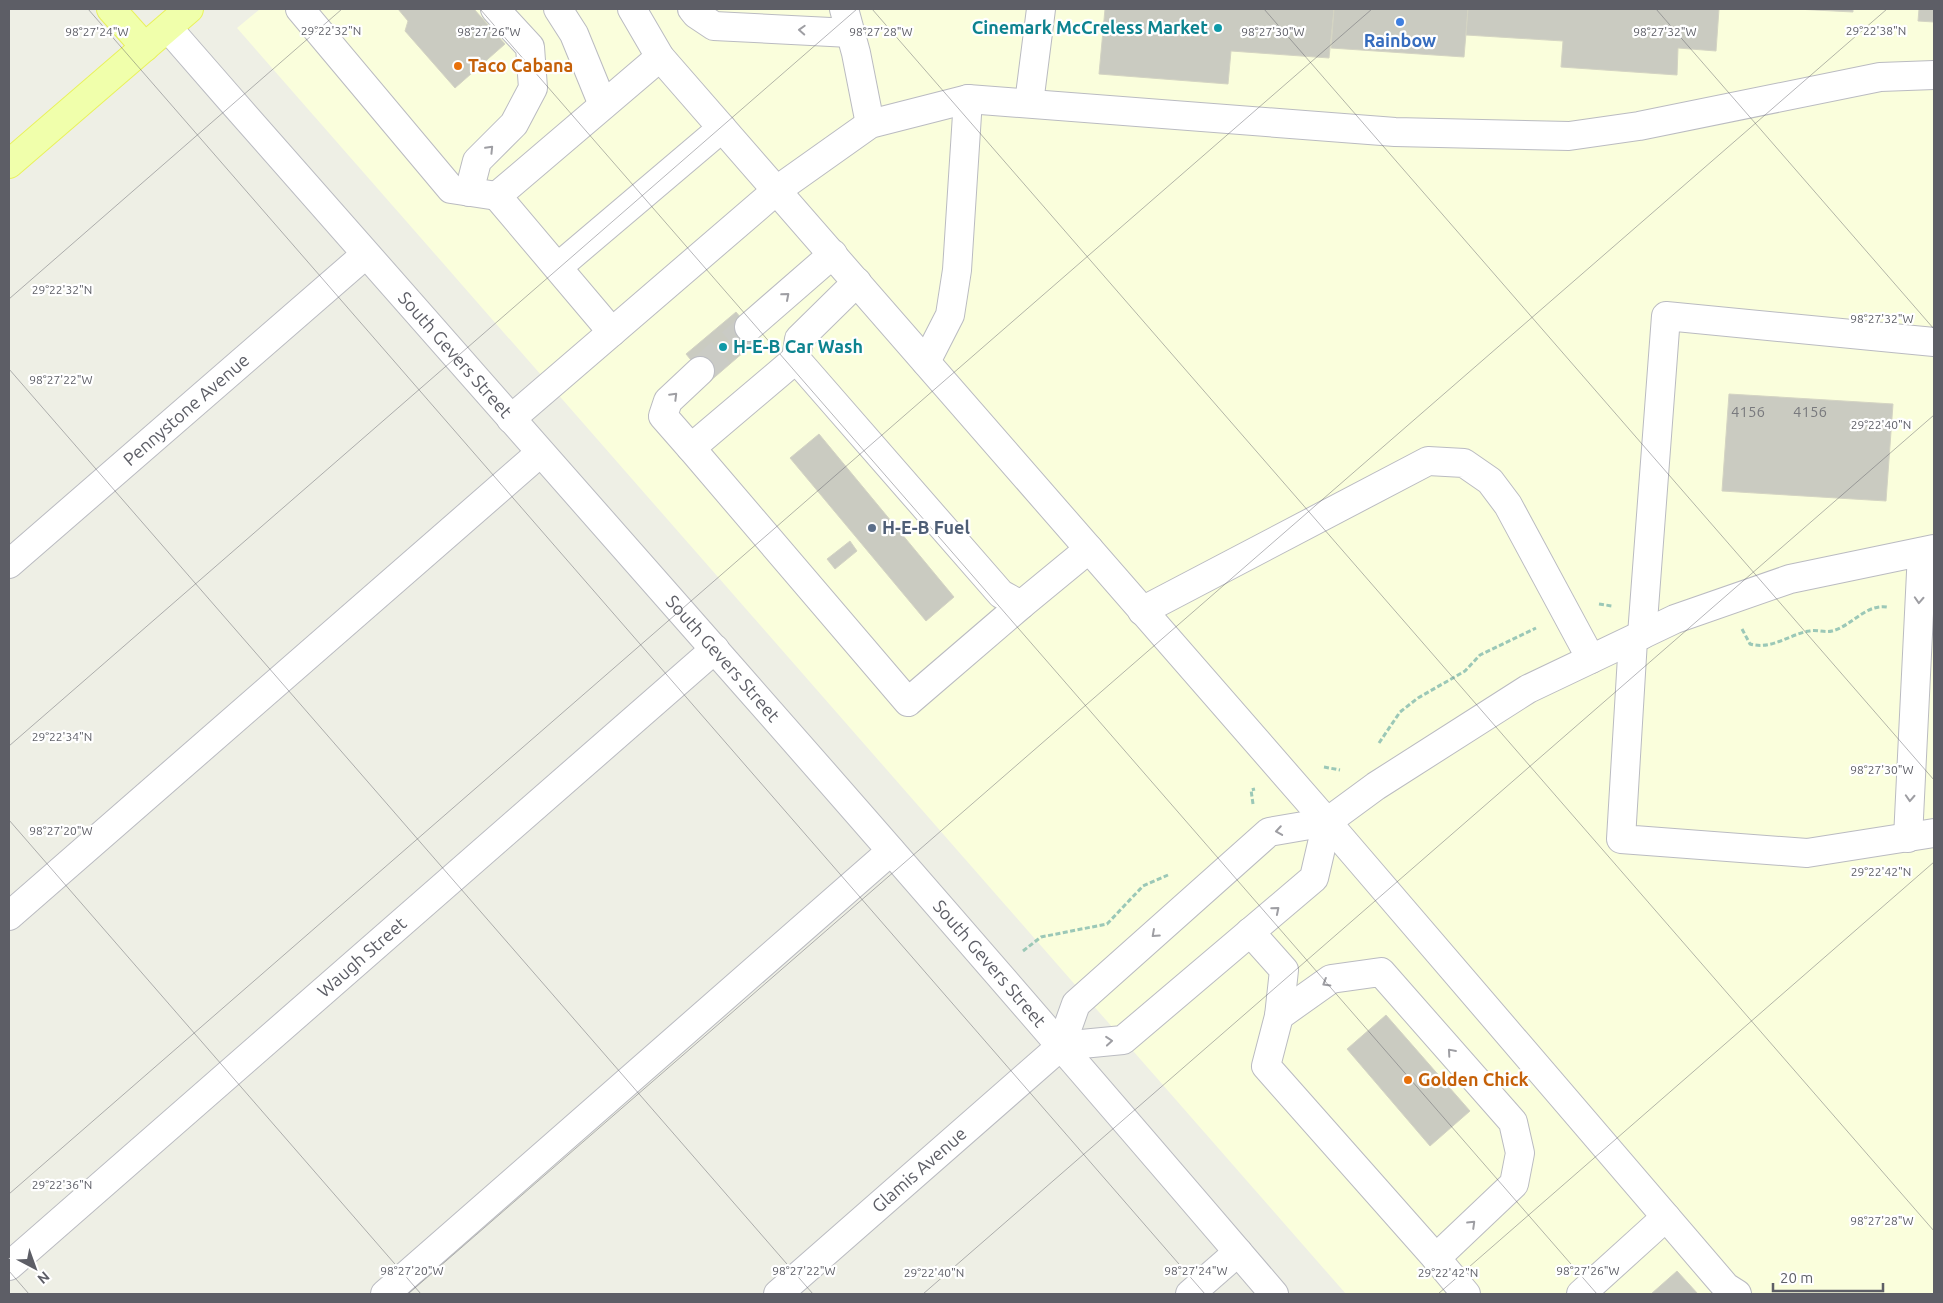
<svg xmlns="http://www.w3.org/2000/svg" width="1943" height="1303" font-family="Ubuntu,sans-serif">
	<rect width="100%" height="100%" fill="#eeefe5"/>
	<path fill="#fafedc" d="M260,9H1934V1294H1346L237,28Z"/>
	<g fill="#cacbc1" stroke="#d4d4c3">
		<path d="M398,9H474L505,44L455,88L405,31L408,21Z"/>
		<path d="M1105,9H1334L1329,58L1231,51L1228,84L1099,74Z"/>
		<path d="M1334,9H1468L1464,57L1331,48Z"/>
		<path d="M1468,9H1719L1716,51L1678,48L1677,75L1561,67L1563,41L1466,35Z"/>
		<path d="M1796,9H1853V12Z"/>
		<path d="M1919,9H1934V22L1918,21Z"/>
		<path d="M736,312L759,339L709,382L686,354Z"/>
		<path d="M1729,394L1893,404L1886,501L1722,491Z"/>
		<path d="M819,434L954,597L926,621L790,458Z"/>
		<path d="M850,541L857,551L835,569L827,559Z"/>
		<path d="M1386,1015L1470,1111L1430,1146L1347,1049Z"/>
		<path d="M1677,1271L1698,1294H1651Z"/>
	</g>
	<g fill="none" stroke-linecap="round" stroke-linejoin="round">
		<path stroke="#cacbc5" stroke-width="28" stroke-dasharray="28 14" stroke-linecap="butt" d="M700,371L749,327"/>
		<g stroke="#babbc1" stroke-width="30">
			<g id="minor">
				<path d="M300,9L451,189L497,196"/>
				<path d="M558,9L574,34L603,105"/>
				<path d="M632,9L660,57L1327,822L1726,1287L1737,1294"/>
				<path d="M692,9L696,14L714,26L850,33"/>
				<path d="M844,9L856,53L870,124"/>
				<path id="s1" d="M168,28C349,236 532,442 715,650C903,863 1089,1078 1274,1294"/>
				<path d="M1029,103L1041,9"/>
				<path d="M469,192L477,161L514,124L533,88L530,47L495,9"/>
				<path d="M558,267L722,128"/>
				<path d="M857,282L799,339L796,359L1001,594L1021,605L1089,549"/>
				<path d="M749,327L833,254"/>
				<path d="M612,332L497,196L660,57"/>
				<path d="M796,359L691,448L908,702L1021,605"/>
				<path d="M926,362L950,315L957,270L968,99"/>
				<path d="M511,419L777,190L870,124L968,99L1395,132L1569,136L1639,126L1880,77L1934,75"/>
				<path d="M691,448L663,416L668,401L700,371"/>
				<path id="s2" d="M9,564L365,255"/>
				<path d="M1142,611L1428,461L1464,463L1490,481L1508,505L1591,659"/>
				<path d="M1642,635L1666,316L1934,342"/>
				<path d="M1633,640L1621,839L1807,853L1934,833"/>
				<path d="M1908,838L1922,552"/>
				<path d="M9,916L540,453"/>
				<path d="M1250,932L1284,970L1279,1016L1266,1066L1436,1258L1466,1294"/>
				<path d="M1279,1016L1331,979L1381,972L1513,1122L1520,1153L1514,1184L1436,1258"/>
				<path d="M1061,1046L1123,1040L1314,878L1327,822"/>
				<path id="s3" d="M9,1266L715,649"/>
				<path d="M385,1294L891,851"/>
				<path id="s4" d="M778,1294L1061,1046L1076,1004L1269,832L1327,822L1376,786L1528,689L1675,619L1790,579L1934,549"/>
				<path d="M1190,1294L1238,1252"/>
				<path d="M1581,1294L1666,1217"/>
			</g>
		</g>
		<g stroke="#e9f25c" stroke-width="30">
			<g id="major">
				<path d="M111,9L145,47"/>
				<path d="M9,164L189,9"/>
			</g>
		</g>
		<g stroke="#9bc8b7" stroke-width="3" stroke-dasharray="5 2.5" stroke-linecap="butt">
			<path d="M1599,604L1612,606"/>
			<path d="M1742,629L1750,644C1772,650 1788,635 1809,631C1816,629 1825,633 1832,631C1852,626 1865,604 1887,607"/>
			<path d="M1379,743L1400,712L1418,698L1465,671L1480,655L1536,628"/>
			<path d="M1324,767L1340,770"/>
			<path d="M1253,804L1251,790L1255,789"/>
			<path d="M1023,951L1041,937L1107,924L1143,886L1168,875"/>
		</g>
		<use href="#minor" stroke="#fff" stroke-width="28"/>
		<use href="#major" stroke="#f0ffab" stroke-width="28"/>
	</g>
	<defs><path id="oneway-chevron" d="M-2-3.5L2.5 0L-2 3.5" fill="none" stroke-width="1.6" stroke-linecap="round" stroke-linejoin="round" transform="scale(1.25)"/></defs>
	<g stroke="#9e9ea3">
		<use href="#oneway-chevron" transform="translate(802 30) rotate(-177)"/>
		<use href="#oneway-chevron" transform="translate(490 149) rotate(-46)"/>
		<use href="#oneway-chevron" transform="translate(786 296) rotate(-41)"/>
		<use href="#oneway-chevron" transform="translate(674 396) rotate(-45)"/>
		<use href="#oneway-chevron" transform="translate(1919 600) rotate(93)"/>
		<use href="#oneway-chevron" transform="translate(1910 798) rotate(93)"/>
		<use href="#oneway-chevron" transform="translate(1279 831) rotate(171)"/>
		<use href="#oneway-chevron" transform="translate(1276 910) rotate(-40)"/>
		<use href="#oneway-chevron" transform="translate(1155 934) rotate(138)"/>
		<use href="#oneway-chevron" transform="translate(1326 983) rotate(149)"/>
		<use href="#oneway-chevron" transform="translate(1109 1041) rotate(-5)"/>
		<use href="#oneway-chevron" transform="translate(1451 1052) rotate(-131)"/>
		<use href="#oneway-chevron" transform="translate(1472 1224) rotate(-44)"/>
	</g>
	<path fill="none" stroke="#5d5e66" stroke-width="1" stroke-opacity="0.45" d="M88,9L1205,1294M480,9L1597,1294M872,9L1934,1231M1264,9L1934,780M1656,9L1934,329M9,299L342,9M9,369L813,1294M9,746L857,9M9,820L421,1294M9,1194L1372,9M9,1271L29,1294M408,1294L1887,9M923,1294L1934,415M1438,1294L1934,862"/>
	<circle fill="#3f7fe0" stroke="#fff" stroke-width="2" cx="1400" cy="22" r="5"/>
	<g fill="#0f9aa8" stroke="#fff" stroke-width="2">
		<circle cx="1218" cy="28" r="5"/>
		<circle cx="723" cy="347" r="5"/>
	</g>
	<g fill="#e8710a" stroke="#fff" stroke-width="2">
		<circle cx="458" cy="66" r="5"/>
		<circle cx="1408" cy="1080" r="5"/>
	</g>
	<circle fill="#5c6f8a" stroke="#fff" stroke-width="2" cx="872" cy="528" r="5"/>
	<g text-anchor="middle" stroke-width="4.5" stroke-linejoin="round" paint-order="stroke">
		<g font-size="15" fill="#78797d">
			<text x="1748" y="417">4156</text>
			<text x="1810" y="417">4156</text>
		</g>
		<g font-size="18" font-weight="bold" fill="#0d838f" stroke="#fff" text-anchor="end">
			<text x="1208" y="34">Cinemark McCreless Market</text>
			<text x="733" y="353" text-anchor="start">H-E-B Car Wash</text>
		</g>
		<g font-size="18" font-weight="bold" fill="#366cbe" stroke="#fff">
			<text x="1400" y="47">Rainbow</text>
		</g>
		<g font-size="18" font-weight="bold" fill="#c56008" stroke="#fff" text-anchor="start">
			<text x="468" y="72">Taco Cabana</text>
			<text x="1418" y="1086">Golden Chick</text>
		</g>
		<g font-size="18" fill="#5d5e66" stroke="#fff">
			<text dy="6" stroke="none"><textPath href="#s1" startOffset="435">South Gevers Street</textPath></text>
			<text dy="6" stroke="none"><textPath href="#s2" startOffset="235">Pennystone Avenue</textPath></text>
			<text dy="6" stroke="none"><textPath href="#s1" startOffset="840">South Gevers Street</textPath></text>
			<text dy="6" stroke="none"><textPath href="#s3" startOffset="469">Waugh Street</textPath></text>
			<text dy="6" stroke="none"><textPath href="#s1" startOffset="1245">South Gevers Street</textPath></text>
			<text dy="6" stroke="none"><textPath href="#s4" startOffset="188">Glamis Avenue</textPath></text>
		</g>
		<g font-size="18" font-weight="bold" fill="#4e5e75" stroke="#fff" text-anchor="start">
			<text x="882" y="534">H-E-B Fuel</text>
		</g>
	</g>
	<g font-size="12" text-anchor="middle" fill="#5d5e66" stroke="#fff" stroke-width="4.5" stroke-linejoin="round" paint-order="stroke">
		<text x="331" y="35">29°22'32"N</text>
		<text x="1876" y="35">29°22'38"N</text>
		<text x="97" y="36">98°27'24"W</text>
		<text x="489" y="36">98°27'26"W</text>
		<text x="1273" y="36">98°27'30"W</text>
		<text x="1665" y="36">98°27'32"W</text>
		<text x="881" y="36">98°27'28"W</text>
		<text x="62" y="294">29°22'32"N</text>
		<text x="1882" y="323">98°27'32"W</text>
		<text x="61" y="384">98°27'22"W</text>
		<text x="1881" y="429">29°22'40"N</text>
		<text x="62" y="741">29°22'34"N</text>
		<text x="1882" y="774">98°27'30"W</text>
		<text x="61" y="835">98°27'20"W</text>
		<text x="1881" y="876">29°22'42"N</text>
		<text x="62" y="1189">29°22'36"N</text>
		<text x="1882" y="1225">98°27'28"W</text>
		<text x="412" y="1275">98°27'20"W</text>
		<text x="804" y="1275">98°27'22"W</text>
		<text x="1196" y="1275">98°27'24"W</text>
		<text x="1588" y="1275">98°27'26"W</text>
		<text x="934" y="1277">29°22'40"N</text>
		<text x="1448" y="1277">29°22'42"N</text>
	</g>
	<rect width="1943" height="1303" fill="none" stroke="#5d5e66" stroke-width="20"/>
	<g transform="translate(35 1268) rotate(139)" stroke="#ffffff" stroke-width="4" paint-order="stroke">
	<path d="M0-4L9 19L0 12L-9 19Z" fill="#5d5e66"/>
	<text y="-8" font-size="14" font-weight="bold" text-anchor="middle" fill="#5d5e66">N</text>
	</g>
	<path d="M1773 1283v8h110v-8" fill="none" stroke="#5d5e66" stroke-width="2.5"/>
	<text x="1780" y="1283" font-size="15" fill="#5d5e66" stroke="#ffffff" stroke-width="4" paint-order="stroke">20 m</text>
</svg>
